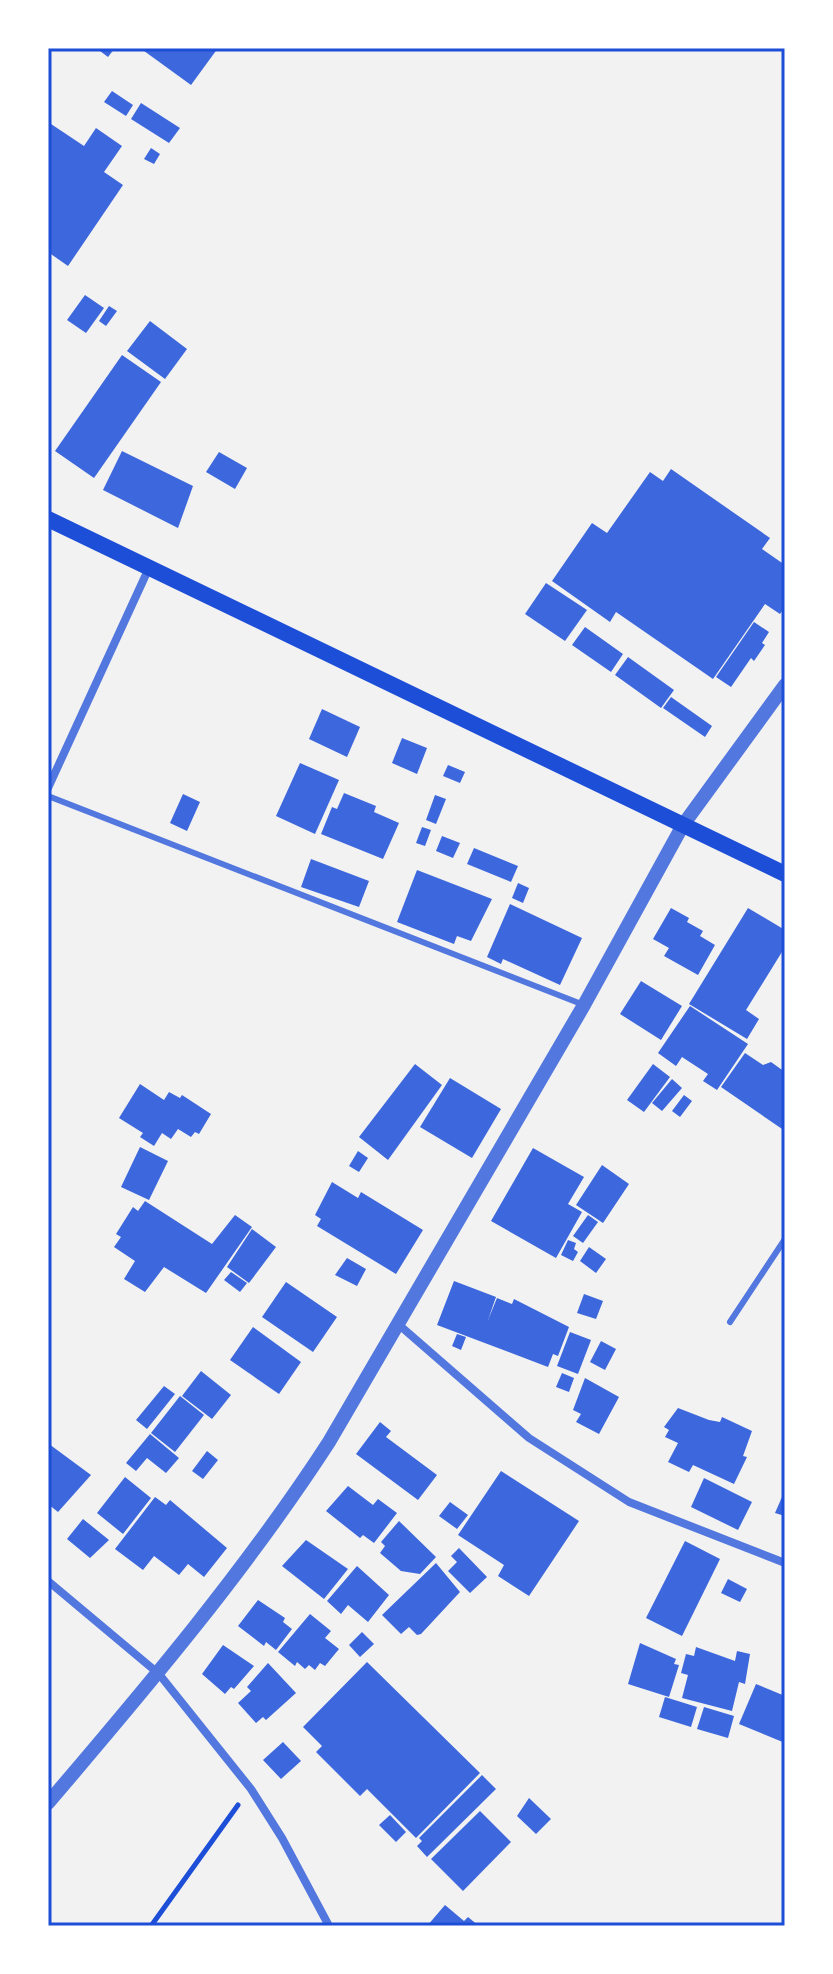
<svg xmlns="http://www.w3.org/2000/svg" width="833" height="1974" font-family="'Asap Condensed',sans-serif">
	<rect width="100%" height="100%" fill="#f2f2f2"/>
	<g fill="#3d67dc">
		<path d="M96,48H115L108,57Z"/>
		<path d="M140,48H218L191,85Z"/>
		<path d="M112,91L133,105L126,116L104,102Z"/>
		<path d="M141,103L180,128L169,143L131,119Z"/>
		<path d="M48,122L84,146L96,128L122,146L104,172L123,185L68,266L48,252Z"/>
		<path d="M151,148L160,154L154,164L144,159Z"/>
		<path d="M85,295L104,308L86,333L67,320Z"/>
		<path d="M109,306L117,311L106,326L99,321Z"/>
		<path d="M150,321L187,349L165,379L127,351Z"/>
		<path d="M122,355L161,382L94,478L55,451Z"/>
		<path d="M122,451L193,486L178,528L103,490Z"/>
		<path d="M219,452L247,468L235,489L206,472Z"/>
		<path d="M671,469L770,538L762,549L785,565V607L780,614L765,604L713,679L616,612L610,622L552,581L592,523L607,533L650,472L663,481Z"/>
		<path d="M546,583L587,610L565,641L525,614Z"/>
		<path d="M754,622L769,632L762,643L765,645L754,661L751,658L731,687L716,677Z"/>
		<path d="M585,627L623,654L611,672L572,645Z"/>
		<path d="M628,657L674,690L661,708L615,675Z"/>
		<path d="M671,697L712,726L705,737L663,708Z"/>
		<path d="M322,709L360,727L347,757L309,739Z"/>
		<path d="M402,738L427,748L417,774L392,763Z"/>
		<path d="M300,763L339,780L315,834L276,816Z"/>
		<path d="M448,765L465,772L460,783L443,776Z"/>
		<path d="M344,793L376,806L374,812L399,823L383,859L321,834L332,807L337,809Z"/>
		<path d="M183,794L200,802L187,831L170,823Z"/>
		<path d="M435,795L446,799L436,824L426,820Z"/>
		<path d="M422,827L431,830L425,846L416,843Z"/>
		<path d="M442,836L460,843L453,858L436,851Z"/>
		<path d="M474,848L518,866L511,882L467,864Z"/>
		<path d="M311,859L369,881L359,907L301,887Z"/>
		<path d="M417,870L492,899L471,941L457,936L454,944L397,922Z"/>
		<path d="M518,883L529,888L523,903L512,898Z"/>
		<path d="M510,904L582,938L560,985L503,959L501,964L487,957Z"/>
		<path d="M671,908L689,918L687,922L703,931L700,936L715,945L698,975L664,956L669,948L653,939Z"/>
		<path d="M748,908L785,930V947L746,1010L759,1019L747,1039L689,1004Z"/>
		<path d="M641,981L682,1006L661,1040L620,1014Z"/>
		<path d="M690,1006L748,1044L717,1090L703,1081L708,1074L682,1057L676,1066L658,1053Z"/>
		<path d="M745,1053L763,1065L771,1062L785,1072V1131L721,1087Z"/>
		<path d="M415,1064L442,1085L388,1160L359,1137Z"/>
		<path d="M653,1064L670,1077L644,1112L627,1100Z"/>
		<path d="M450,1078L501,1109L472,1158L420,1127Z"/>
		<path d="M672,1079L682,1088L662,1111L652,1103Z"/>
		<path d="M140,1084L164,1100L169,1092L180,1098L182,1095L211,1114L199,1134L195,1132L191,1137L178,1129L171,1139L162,1133L154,1146L140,1137L143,1133L119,1118Z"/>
		<path d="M684,1095L692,1101L680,1117L672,1111Z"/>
		<path d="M140,1147L168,1161L149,1200L121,1187Z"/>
		<path d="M533,1148L584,1177L568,1204L582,1212L556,1258L491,1221Z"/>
		<path d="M358,1151L368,1158L359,1172L349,1166Z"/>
		<path d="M602,1165L629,1184L603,1223L576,1205Z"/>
		<path d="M332,1182L358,1198L361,1192L423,1230L396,1274L317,1226L321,1219L315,1215Z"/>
		<path d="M145,1201L212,1244L235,1215L252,1227L206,1293L164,1267L145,1292L124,1279L135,1261L114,1247L121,1237L116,1234L133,1207L138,1211Z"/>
		<path d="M588,1215L598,1222L583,1243L573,1236Z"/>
		<path d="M252,1229L276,1247L249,1283L227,1267Z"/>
		<path d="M568,1240L576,1243L574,1249L578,1252L573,1261L561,1255Z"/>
		<path d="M589,1247L606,1259L596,1273L580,1261Z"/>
		<path d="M347,1258L366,1269L357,1286L335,1275Z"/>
		<path d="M231,1272L247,1283L240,1292L224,1280Z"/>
		<path d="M454,1281L496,1297L488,1320L497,1298L512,1304L514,1299L569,1327L558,1356L553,1354L548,1367L437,1325Z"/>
		<path d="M286,1282L337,1317L313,1352L262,1317Z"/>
		<path d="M584,1294L603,1301L596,1319L577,1313Z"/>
		<path d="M253,1327L301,1362L279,1394L230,1360Z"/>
		<path d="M570,1332L591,1340L578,1374L557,1366Z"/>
		<path d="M457,1334L466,1337L461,1350L452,1346Z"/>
		<path d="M601,1341L616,1349L605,1370L590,1362Z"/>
		<path d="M201,1371L231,1395L212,1419L182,1396Z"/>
		<path d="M562,1373L574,1378L569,1392L556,1387Z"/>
		<path d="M585,1378L619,1397L599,1434L576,1422L581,1414L573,1410Z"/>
		<path d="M164,1386L175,1394L147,1429L136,1420Z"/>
		<path d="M180,1396L204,1415L175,1452L151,1433Z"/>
		<path d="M678,1408L709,1420L720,1422L722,1417L752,1431L743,1456L747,1457L734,1484L693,1465L689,1472L668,1462L678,1443L665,1437L669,1430L664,1427Z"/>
		<path d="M380,1422L391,1431L386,1437L437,1475L418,1500L356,1454Z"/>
		<path d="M150,1434L179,1458L166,1473L147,1458L136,1471L126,1463Z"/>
		<path d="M49,1444L91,1475L58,1512L48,1504Z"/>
		<path d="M207,1451L218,1460L203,1479L192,1471Z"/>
		<path d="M501,1471L579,1521L529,1596L498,1576L504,1565L458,1535Z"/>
		<path d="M125,1477L151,1498L123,1534L97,1513Z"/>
		<path d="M704,1478L752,1502L738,1530L691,1507Z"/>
		<path d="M348,1486L373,1505L378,1499L397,1513L374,1543L363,1535L360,1538L326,1511Z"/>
		<path d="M785,1490V1516L775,1513Z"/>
		<path d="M155,1497L166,1505L170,1500L227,1548L204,1577L188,1564L179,1575L154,1556L143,1570L115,1549Z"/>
		<path d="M450,1502L468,1515L457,1529L439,1516Z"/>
		<path d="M83,1519L109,1540L90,1558L67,1539Z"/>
		<path d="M399,1521L436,1557L420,1574L401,1571L380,1553L385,1546L381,1542Z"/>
		<path d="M306,1540L348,1569L324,1599L282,1566Z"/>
		<path d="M685,1541L720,1559L682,1636L646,1618Z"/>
		<path d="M459,1548L487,1577L470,1593L448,1571L457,1562L451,1556Z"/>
		<path d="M436,1563L460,1592L421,1634L417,1635L409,1627L401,1634L382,1615Z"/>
		<path d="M357,1566L389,1595L368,1622L348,1605L341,1614L327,1601Z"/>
		<path d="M728,1579L747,1589L740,1602L721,1593Z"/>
		<path d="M258,1600L285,1618L283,1622L292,1629L276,1650L266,1642L264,1646L238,1626Z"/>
		<path d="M310,1614L331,1631L325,1638L339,1649L325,1666L320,1663L315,1670L309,1665L305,1669L297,1662L295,1666L278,1652Z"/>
		<path d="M362,1632L374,1644L360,1657L349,1645Z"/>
		<path d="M640,1643L676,1659L674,1664L679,1665L669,1697L628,1684Z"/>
		<path d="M223,1645L254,1666L234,1689L231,1687L225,1694L202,1674Z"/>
		<path d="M696,1647L735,1661L737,1651L750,1654L745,1684L739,1682L732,1711L682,1698L688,1675L681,1673L686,1654L694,1656Z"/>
		<path d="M367,1662L480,1773L416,1838L367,1789L360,1796L316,1752L322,1746L303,1727Z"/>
		<path d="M268,1663L296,1693L266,1720L263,1717L256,1723L238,1703L251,1691L247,1687Z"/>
		<path d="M756,1684L785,1696V1743L739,1724Z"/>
		<path d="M665,1697L697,1707L691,1727L659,1717Z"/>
		<path d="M704,1707L734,1716L728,1738L697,1729Z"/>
		<path d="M283,1742L301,1761L281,1779L263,1760Z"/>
		<path d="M482,1775L496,1789L427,1857L417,1846L422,1841L419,1838Z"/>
		<path d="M529,1798L551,1819L536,1834L517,1816Z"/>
		<path d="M480,1811L511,1842L463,1891L431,1859Z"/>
		<path d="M390,1815L406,1832L396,1842L379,1825Z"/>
		<path d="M445,1905L464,1921L468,1917L479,1926H427Z"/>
	</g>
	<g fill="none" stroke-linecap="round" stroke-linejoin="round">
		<path stroke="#1d4ed8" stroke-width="5" d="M151,1926L238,1805"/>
		<g stroke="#5277de" stroke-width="6">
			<path d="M48,796L584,1005"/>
			<path d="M730,1322L785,1239"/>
		</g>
		<g stroke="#5277de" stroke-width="8">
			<path d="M48,788L148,570"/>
			<path d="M398,1324L529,1438L629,1502L785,1563"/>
			<path d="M48,1581L159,1674L251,1789L282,1838L329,1926"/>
		</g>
		<path stroke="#5277de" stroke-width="14" d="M48,1803C147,1687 246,1570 329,1442L584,1005L683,825L785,685"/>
		<path stroke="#1d4ed8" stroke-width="16" d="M48,519L785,874"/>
	</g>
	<rect width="833" height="1974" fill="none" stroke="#ffffff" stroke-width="100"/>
	<rect x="50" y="50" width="733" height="1874" fill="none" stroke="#1d4ed8" stroke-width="3"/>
</svg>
